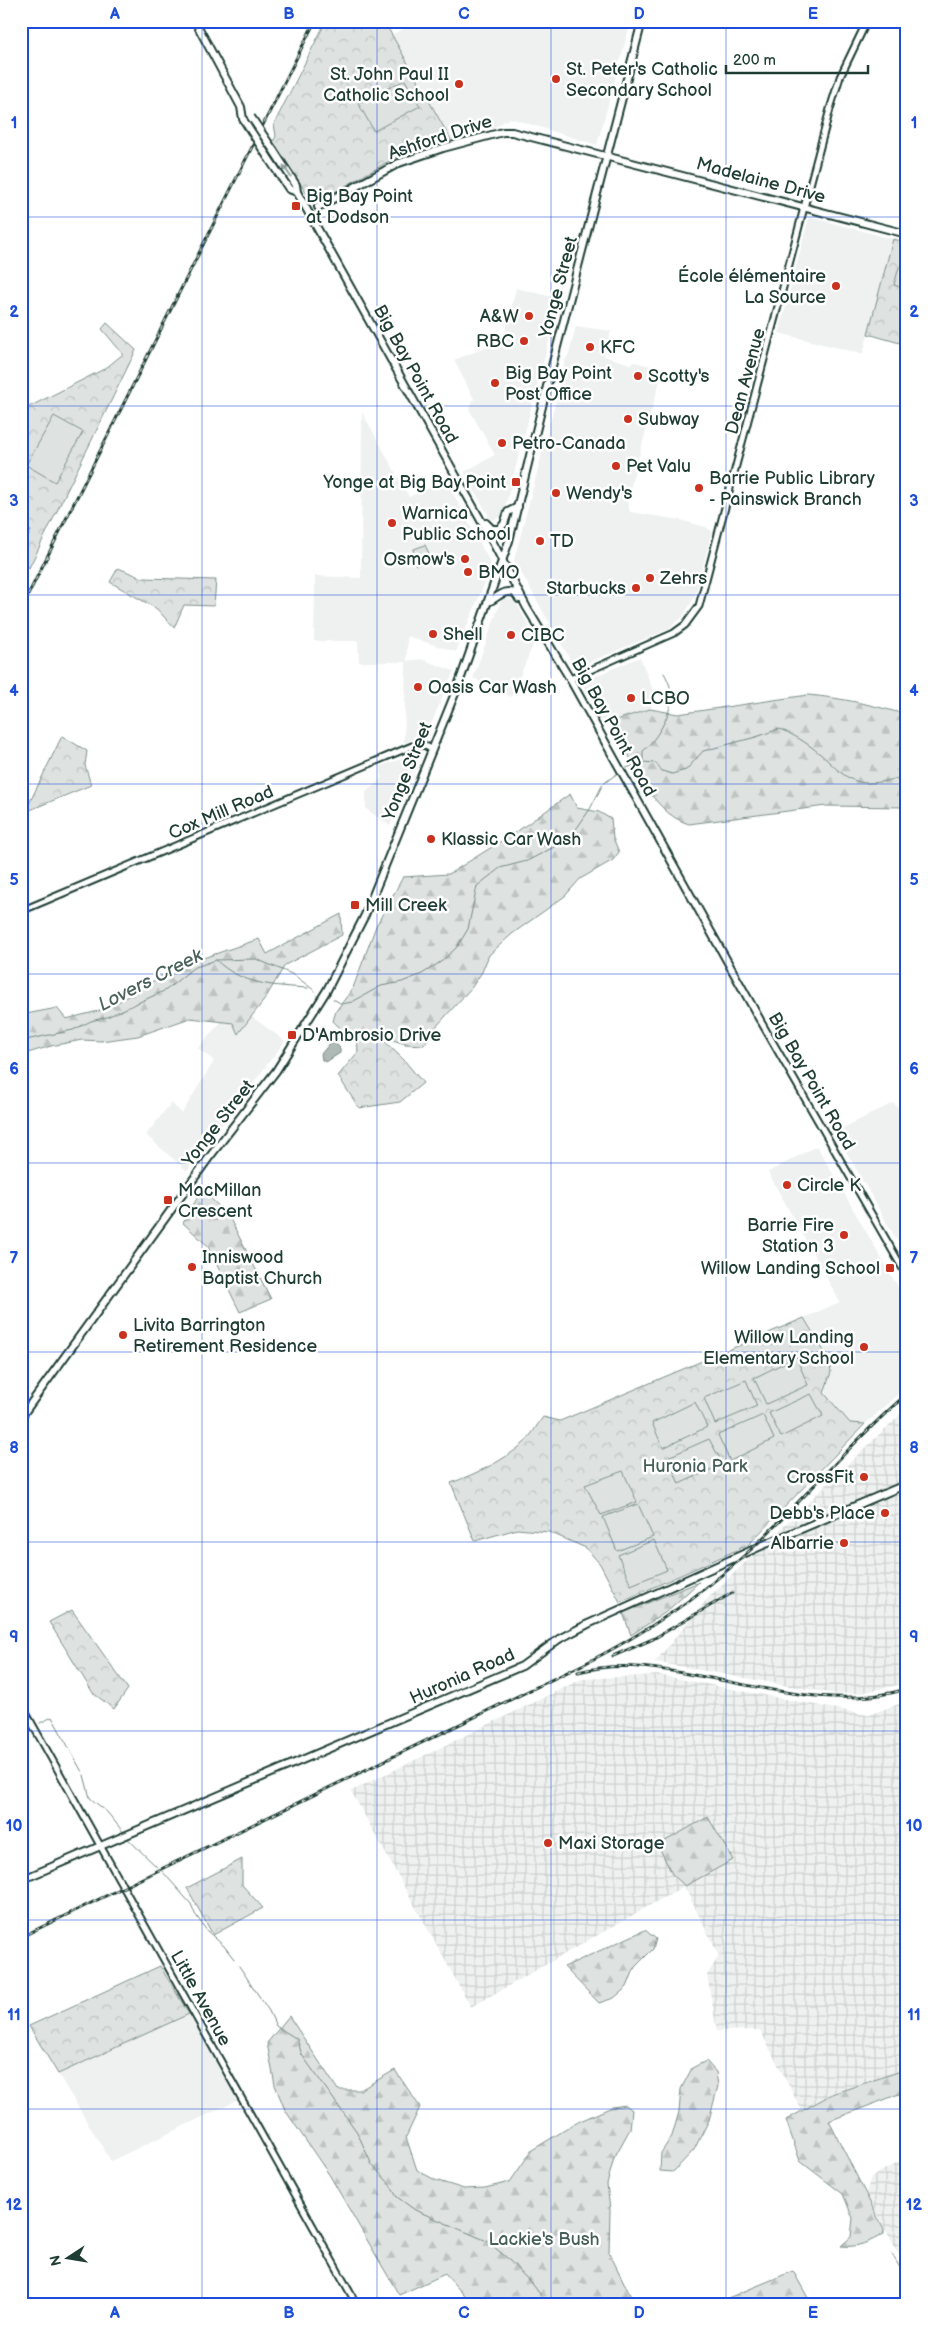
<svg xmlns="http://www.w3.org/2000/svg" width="928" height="2326" font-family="'Balsamiq Sans',sans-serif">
	<defs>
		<pattern id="industrial-grid" width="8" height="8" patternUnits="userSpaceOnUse" patternTransform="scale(1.25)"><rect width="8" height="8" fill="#eef1f0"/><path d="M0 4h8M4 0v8" fill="none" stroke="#ccd0ce"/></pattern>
		<pattern id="forest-firs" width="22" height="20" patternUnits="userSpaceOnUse" patternTransform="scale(1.25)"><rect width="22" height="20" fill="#dee3e2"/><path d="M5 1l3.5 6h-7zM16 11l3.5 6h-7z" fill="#bec4c2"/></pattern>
		<pattern id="park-crowns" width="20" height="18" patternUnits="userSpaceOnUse" patternTransform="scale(1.25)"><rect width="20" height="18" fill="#dee3e2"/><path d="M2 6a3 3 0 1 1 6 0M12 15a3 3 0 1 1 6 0" fill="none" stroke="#bec4c2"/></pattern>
	</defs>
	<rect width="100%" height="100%" fill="#fff"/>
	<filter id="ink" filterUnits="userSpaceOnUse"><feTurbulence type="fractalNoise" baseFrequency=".02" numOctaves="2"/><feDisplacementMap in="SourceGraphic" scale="10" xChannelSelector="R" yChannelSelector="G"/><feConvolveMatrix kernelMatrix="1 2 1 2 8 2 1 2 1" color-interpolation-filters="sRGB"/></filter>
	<g filter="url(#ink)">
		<g fill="#eef1f0">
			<path d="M418,21H631L597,145L510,118L497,126L451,140L391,35Z"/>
			<path d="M809,217L893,239L863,354L779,333Z"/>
			<path d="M516,288L560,299L503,515L494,520L490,518L464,472L495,455L469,409L474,399L454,360L503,341Z"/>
			<path d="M576,326L611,331L604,356L630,364L635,362L663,369L627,500L630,512L680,520L706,527L712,531L695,596L683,617L666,630L575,668L514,560L563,374L564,362L569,354Z"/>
			<path d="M362,412L409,497L446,480L492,566L456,652L407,636V661L421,659L454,671L427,733L404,743L406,662H359L358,641H314L315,576L361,578Z"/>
			<path d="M506,597L515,601L536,638L511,697L473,678L501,601Z"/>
			<path d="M640,657L656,698L650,709L613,721H601L583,684L584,681Z"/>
			<path d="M410,756L418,759L390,826L366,809V792L381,779V766Z"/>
			<path d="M251,1016L285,1041L187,1171L146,1135L171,1103L182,1113L214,1061L198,1048L221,1022L233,1023L239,1034Z"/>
			<path d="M893,1103L907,1116V1244L900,1246L835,1132Z"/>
			<path d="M817,1146L907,1303V1386L865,1424L850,1423L824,1393L831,1372L828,1358L804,1318L840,1302L768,1172Z"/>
			<path d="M189,2014L238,2100L111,2161L58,2074Z"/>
		</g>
		<g fill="url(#industrial-grid)">
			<path d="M907,1408V1683L861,1693L835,1694L655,1662L709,1597Z"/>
			<path d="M659,1675L868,1715L907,1701V2069L832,2094L802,2111L760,2030L717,2031L707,1975L719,1956L684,1886L471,2007L351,1791L582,1679Z"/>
			<path d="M907,2157V2270L866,2193L871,2177Z"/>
		</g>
		<g fill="url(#forest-firs)" stroke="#7e908b">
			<path d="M808,695C842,698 874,705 907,715V807L826,806L689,824C650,813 629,755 613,721L650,709L678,714Z"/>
			<path d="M570,794L577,808L599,812L611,819L613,838L619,852L613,860L580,879L565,896L512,934L489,955L482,972L472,987L435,1028L424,1045L405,1044L378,1035H347L333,1021L336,1011L353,988L376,926L403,877L449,874L519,830Z"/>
			<path d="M341,914L342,935L285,965L265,999L238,1034L233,1023L190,1018L138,1036L101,1041L82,1040L51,1046L21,1055V1015L57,1008L66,1019L106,1009L177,967L259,939L267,954Z"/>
			<path d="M202,1190L228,1215L271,1299L240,1312L207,1245L183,1223Z"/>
			<path d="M699,1582L666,1612L631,1635L623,1613Z"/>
			<path d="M708,1817L733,1860L685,1886L672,1874L658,1845Z"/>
			<path d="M645,1930L656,1939L653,1949L635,1967L627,1987L614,1998L599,2003L564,1967Z"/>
			<path d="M289,2016L338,2090H360L395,2070L420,2107L406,2137L417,2170L435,2180L464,2189L485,2188L510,2182L532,2150L578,2122L612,2107L626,2105L632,2110L630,2129L614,2158L607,2184L610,2210L609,2252L635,2305H473L445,2274L399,2295L330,2176L285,2110L275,2085L267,2043Z"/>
			<path d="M706,2061L716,2072L718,2086L709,2120L694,2150L673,2172L660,2171L661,2153L672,2136L679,2112L681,2089L692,2068Z"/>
			<path d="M907,2069V2091L829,2121L884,2230V2234C869,2242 858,2248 841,2246L851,2237L853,2218L843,2194L800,2161L786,2120L832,2094Z"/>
			<path d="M793,2271L812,2305H711Z"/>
		</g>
		<g fill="url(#park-crowns)" stroke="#7e908b">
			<path d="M326,21H384L451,140L402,154L317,202H312L273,142L276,136L274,124Z"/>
			<path d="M893,239L907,242V345L868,334Z"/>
			<path d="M107,323L136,350L29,568L21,559V549L31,531L21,526V411L106,368L123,354L102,329Z"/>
			<path d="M118,568L143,578L216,580L214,606L184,605L174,628L157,609L110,582Z"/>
			<path d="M62,736L87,751L85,765L91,785L25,812Z"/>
			<path d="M357,1035H378L404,1060L423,1083L400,1102L359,1108L338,1076L358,1052Z"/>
			<path d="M804,1318L828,1358L831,1372L824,1393L850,1423L865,1424L748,1545L620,1602L600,1564L586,1548L549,1532L517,1529L475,1541L451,1483C477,1473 502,1462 524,1443C531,1436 537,1425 543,1417L560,1421Z"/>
			<path d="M72,1610L128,1689L114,1709L93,1693L49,1622Z"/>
			<path d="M242,1859V1885L263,1908L213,1935L187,1888Z"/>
			<path d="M160,1966L189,2014L58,2074L29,2026Z"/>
		</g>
		<g fill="#dee3e2" stroke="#7e908b">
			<path d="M405,80L420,106L374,131L358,103Z"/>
			<path d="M902,265L907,266V289L894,285L899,267Z"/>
			<path d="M54,416L83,432L55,482L26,465Z"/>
			<path d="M425,545L431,558L424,564L423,562L416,565L412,555L414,549Z"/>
			<path d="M796,1357L808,1385L766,1404L754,1378Z"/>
			<path d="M746,1380L757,1406L715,1424L704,1398Z"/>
			<path d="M811,1394L823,1416L781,1437L769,1413Z"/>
			<path d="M695,1402L707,1427L663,1448L652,1423Z"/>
			<path d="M763,1415L774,1439L730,1461L718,1435Z"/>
			<path d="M709,1439L723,1464L679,1484L668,1457Z"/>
			<path d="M623,1471L637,1502L601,1515L585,1485Z"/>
			<path d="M638,1504L653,1537L617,1551L603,1517Z"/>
			<path d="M654,1540L667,1570L631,1585L618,1555Z"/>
		</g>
		<path fill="#afbab7" stroke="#758883" d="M331,1042H334L340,1048V1053L326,1062L322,1060L321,1054Z"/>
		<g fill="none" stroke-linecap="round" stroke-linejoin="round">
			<g stroke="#758883" stroke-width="1">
				<path d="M643,761V751C657,739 674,711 671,691C670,685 667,678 664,673"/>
				<path d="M624,769L642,762L656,763L662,771L672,774L686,770L703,751L756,737L779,729C793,734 807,743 819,753C834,765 846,783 868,783C881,783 894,779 907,776"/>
				<path d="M216,960C241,985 275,986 308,988"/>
				<path d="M333,999L342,1004L352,1002L381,986L402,982L422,974L442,961L457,947L468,929L477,886L500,868L527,861L562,843L577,828L590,809L603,784L618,773"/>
				<path d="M21,1041L73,1030L91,1021L107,1017L166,990L193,968L216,960L256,959L294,975L315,991"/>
				<path d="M40,1723L52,1717L82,1772"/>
				<path d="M21,1733L28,1729"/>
				<path d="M84,1775L90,1798L107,1812L124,1833"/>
				<path d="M128,1839L158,1868"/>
				<path d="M162,1871L191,1904L195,1914L207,1931L224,1946L234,1959"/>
				<path d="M239,1966L269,2011L276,2026L297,2039L302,2055L357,2132L372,2165L389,2183L397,2197L415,2210L487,2241L506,2257L534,2286L548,2305"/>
				<path d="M892,2254L907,2280"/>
			</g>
			<g stroke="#1f3d34" stroke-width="9">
				<g id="minor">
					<path d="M570,679L674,633L685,625L699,606L830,109L840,77L867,21"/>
					<path d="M21,911L412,746L424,745L431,749"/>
					<path d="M760,1020L907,1276"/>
					<path d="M21,1704L357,2305"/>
				</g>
			</g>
			<g stroke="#1f3d34" stroke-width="10">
				<g id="major">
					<path d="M195,21L241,107L243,119L247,125"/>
					<path d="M274,151L296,185L297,192L488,533L527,608L570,679L760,1020"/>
					<path d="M267,156L289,189L297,192"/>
					<path d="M318,207L399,163L443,148L503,132H512L907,234"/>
					<path d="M486,523L492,529H499L504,524L508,512L518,507"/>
					<path d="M488,602C499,598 501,589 515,593L519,599"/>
					<path d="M21,1417L208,1159L276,1071L327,990L365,915L458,686L509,541L551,370L642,21"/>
					<path d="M21,1880L522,1666L559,1639L588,1624L761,1546L907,1484"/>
				</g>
			</g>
			<use href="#minor" stroke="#fff" stroke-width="5"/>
			<use href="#major" stroke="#fff" stroke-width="6"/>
			<g stroke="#1f3d34" stroke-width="3">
				<g id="rail">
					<path d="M21,609L315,21"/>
					<path d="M613,1656L653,1639L732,1593"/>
					<path d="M578,1672C615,1662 651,1667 688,1674C759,1686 835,1710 907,1689"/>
					<path d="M21,1937L584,1664C644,1634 698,1598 747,1553C802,1502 850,1443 907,1394"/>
				</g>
			</g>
			<use href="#rail" stroke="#fff" stroke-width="1" stroke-dasharray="4" stroke-linecap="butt"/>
			<g stroke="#1f3d34" stroke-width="10" stroke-linecap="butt">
				<g id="major-bridge">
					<path d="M251,117L274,151"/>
					<path d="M247,125L267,156"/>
				</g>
			</g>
			<use href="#major-bridge" stroke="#fff" stroke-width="6"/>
		</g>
		<defs><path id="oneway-solid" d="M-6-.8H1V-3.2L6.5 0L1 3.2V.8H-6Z" transform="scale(1.25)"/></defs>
		<use fill="#8f9e9a" href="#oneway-solid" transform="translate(287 171) rotate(-123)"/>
	</g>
	<path fill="none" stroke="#1d4ed8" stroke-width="1" stroke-opacity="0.55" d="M202,21V2305M377,21V2305M551,21V2305M726,21V2305M21,217H907M21,406H907M21,595H907M21,784H907M21,974H907M21,1163H907M21,1352H907M21,1542H907M21,1731H907M21,1920H907M21,2109H907"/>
	<g fill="#c8321e" stroke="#fff" stroke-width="2">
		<circle cx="556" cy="79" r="5"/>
		<circle cx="459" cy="84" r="5"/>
		<rect x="291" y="201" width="10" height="10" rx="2.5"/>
		<circle cx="836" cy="286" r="5"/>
		<circle cx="529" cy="316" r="5"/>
		<circle cx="524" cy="341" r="5"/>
		<circle cx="590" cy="347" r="5"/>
		<circle cx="638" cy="376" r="5"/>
		<circle cx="495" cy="383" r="5"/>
		<circle cx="628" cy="419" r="5"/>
		<circle cx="502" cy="443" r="5"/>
		<circle cx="616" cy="466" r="5"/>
		<rect x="511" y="477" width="10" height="10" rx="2.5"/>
		<circle cx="699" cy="488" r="5"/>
		<circle cx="556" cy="493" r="5"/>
		<circle cx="392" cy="523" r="5"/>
		<circle cx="540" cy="541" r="5"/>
		<circle cx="465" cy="559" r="5"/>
		<circle cx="468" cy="572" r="5"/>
		<circle cx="650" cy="578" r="5"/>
		<circle cx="636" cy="588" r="5"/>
		<circle cx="433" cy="634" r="5"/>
		<circle cx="511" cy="635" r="5"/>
		<circle cx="418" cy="687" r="5"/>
		<circle cx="631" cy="698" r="5"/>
		<circle cx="431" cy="839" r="5"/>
		<rect x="350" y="900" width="10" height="10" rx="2.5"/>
		<rect x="287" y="1030" width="10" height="10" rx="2.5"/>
		<circle cx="787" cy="1185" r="5"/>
		<rect x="163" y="1195" width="10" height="10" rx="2.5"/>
		<circle cx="844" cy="1235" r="5"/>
		<circle cx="192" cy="1267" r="5"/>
		<rect x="885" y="1263" width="10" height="10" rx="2.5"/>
		<circle cx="123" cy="1335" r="5"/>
		<circle cx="864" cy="1347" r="5"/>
		<circle cx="864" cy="1477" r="5"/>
		<circle cx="885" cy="1513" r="5"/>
		<circle cx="844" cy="1543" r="5"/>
		<circle cx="548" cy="1843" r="5"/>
	</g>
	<g text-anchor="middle" stroke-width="5" stroke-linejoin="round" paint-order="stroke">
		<g font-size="18" fill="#1f3d34" stroke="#fff" text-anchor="start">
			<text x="566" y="75">St. Peter's Catholic<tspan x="566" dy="21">Secondary School</tspan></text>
			<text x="449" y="80" text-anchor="end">St. John Paul II<tspan x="449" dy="21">Catholic School</tspan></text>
			<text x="306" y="202">Big Bay Point<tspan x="306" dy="21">at Dodson</tspan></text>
			<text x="826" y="282" text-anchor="end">École élémentaire<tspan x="826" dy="21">La Source</tspan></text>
			<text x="519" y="322" text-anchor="end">A&amp;W</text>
			<text x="514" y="347" text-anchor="end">RBC</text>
			<text x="600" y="353">KFC</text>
			<text x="505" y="379">Big Bay Point<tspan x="505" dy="21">Post Office</tspan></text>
			<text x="648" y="382">Scotty's</text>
			<text x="638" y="425">Subway</text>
			<text x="512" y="449">Petro-Canada</text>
			<text x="626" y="472">Pet Valu</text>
			<text x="709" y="484">Barrie Public Library<tspan x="709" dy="21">- Painswick Branch</tspan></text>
			<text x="506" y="488" text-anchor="end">Yonge at Big Bay Point</text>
			<text x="566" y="499">Wendy's</text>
			<text x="402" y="519">Warnica<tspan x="402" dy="21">Public School</tspan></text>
			<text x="550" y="547">TD</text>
			<text x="455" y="565" text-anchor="end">Osmow's</text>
			<text x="478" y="578">BMO</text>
			<text x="660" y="584">Zehrs</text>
			<text x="626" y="594" text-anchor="end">Starbucks</text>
			<text x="443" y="640">Shell</text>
			<text x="521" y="641">CIBC</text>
			<text x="428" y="693">Oasis Car Wash</text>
			<text x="641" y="704">LCBO</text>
			<text x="441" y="845">Klassic Car Wash</text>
			<text x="365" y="911">Mill Creek</text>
			<text x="302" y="1041">D'Ambrosio Drive</text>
			<text x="797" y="1191">Circle K</text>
			<text x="178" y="1196">MacMillan<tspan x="178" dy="21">Crescent</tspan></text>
			<text x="834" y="1231" text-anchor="end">Barrie Fire<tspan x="834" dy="21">Station 3</tspan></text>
			<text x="202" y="1263">Inniswood<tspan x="202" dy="21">Baptist Church</tspan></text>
			<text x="880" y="1274" text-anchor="end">Willow Landing School</text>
			<text x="133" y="1331">Livita Barrington<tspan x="133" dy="21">Retirement Residence</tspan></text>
			<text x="854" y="1343" text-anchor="end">Willow Landing<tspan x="854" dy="21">Elementary School</tspan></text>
			<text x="854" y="1483" text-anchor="end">CrossFit</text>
			<text x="875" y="1519" text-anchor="end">Debb's Place</text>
			<text x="834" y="1549" text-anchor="end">Albarrie</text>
			<text x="558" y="1849">Maxi Storage</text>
		</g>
		<g font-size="18" fill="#1f3d34" stroke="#fff">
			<text transform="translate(440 137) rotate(-18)" y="6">Ashford Drive</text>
			<text transform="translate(761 180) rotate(15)" y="6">Madelaine Drive</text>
			<text transform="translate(558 287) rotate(-75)" y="6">Yonge Street</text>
			<text transform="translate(416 374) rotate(61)" y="6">Big Bay Point Road</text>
			<text transform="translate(745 381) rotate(-75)" y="6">Dean Avenue</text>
			<text transform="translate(614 727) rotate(61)" y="6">Big Bay Point Road</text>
			<text transform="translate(407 771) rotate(-68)" y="6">Yonge Street</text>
			<text transform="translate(221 812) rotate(-23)" y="6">Cox Mill Road</text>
			<text transform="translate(812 1081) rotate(60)" y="6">Big Bay Point Road</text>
			<text transform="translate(218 1123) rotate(-52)" y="6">Yonge Street</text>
			<text transform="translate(462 1676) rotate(-24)" y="6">Huronia Road</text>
			<text transform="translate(201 1998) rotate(61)" y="6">Little Avenue</text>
		</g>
		<g font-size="18" fill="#455e57" stroke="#fff">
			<text x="695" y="1472">Huronia Park</text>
			<text x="544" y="2245">Lackie's Bush</text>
		</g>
		<g font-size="19" font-style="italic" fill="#4a625b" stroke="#fff">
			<text transform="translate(150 979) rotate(-27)" y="7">Lovers Creek</text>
		</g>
	</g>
	<rect width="928" height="2326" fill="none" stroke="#fff" stroke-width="55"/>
	<g transform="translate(68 2258) rotate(258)" stroke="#ffffff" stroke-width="4" paint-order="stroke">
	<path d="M0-4L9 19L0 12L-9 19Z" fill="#1f3d34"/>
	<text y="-8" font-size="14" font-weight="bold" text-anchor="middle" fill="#1f3d34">N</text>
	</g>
	<path d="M726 65v8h142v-8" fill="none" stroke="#1f3d34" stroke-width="2.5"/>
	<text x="733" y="65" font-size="15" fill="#1f3d34" stroke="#ffffff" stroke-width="4" paint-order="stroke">200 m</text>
	<rect x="28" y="28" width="872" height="2270" fill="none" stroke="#1d4ed8" stroke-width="2"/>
	<g font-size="16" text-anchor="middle" font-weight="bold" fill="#1d4ed8">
		<text x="115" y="19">A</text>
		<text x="289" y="19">B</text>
		<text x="464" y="19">C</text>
		<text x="639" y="19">D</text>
		<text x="813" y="19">E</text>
		<text x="14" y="128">1</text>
		<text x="914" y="128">1</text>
		<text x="14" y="317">2</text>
		<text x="914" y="317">2</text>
		<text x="14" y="506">3</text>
		<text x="914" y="506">3</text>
		<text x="14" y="696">4</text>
		<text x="914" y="696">4</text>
		<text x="14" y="885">5</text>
		<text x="914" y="885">5</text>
		<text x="14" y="1074">6</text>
		<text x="914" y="1074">6</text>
		<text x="14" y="1263">7</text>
		<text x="914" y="1263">7</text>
		<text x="14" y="1453">8</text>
		<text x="914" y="1453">8</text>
		<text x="14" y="1642">9</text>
		<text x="914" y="1642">9</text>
		<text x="14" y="1831">10</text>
		<text x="914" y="1831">10</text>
		<text x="14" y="2020">11</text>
		<text x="914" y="2020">11</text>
		<text x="14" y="2210">12</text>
		<text x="914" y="2210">12</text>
		<text x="115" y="2318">A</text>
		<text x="289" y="2318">B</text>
		<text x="464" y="2318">C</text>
		<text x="639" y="2318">D</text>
		<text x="813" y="2318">E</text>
	</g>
</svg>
